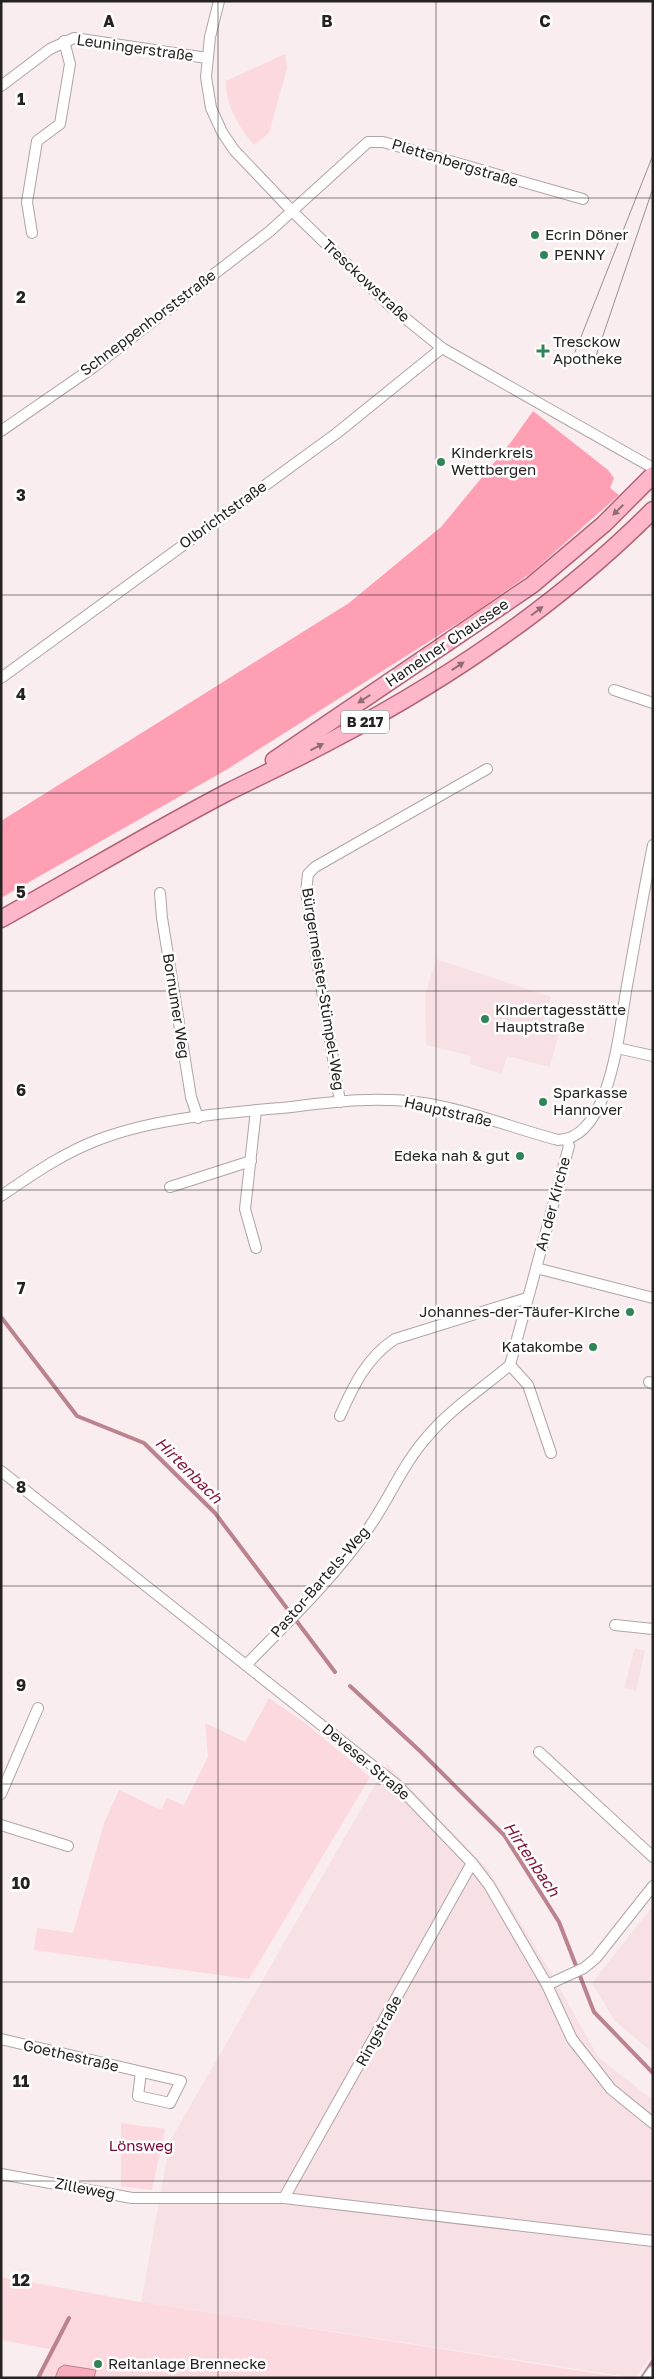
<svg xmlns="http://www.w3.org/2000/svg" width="654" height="2379" font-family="'Golos Text',sans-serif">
	<rect width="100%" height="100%" fill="#f9edef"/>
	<g fill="#f7e1e5">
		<path d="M436,959L551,997L541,1027L559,1032L550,1067L507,1056L502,1074L470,1064L471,1056L426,1045L425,995Z"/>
		<path d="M635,1648L645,1651L636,1691L624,1688Z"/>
		<path d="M387,1764L487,1868L549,1969L598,2057L653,2100V2354L635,2378L141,2302L170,2141Z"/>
		<path d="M653,1906V2053L615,2021L592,1983Z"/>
	</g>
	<g fill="#fcd9df">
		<path d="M285,54L287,68L269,133L254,145C239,127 225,105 226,81Z"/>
		<path d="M269,1698L305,1723L370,1777L249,1979L34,1950L37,1928L73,1933L104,1823L119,1790L161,1810L167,1798L184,1805L208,1757L205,1723L245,1742Z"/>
		<path d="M121,2123L165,2129L152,2190L121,2186Z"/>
		<path d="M1,2277L141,2302L626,2378H40L54,2350L1,2340Z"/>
	</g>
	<path fill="#ff9fb4" d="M533,411L608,470L614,478L610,488L619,495L531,573L474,613L226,770L1,898V821L349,603L441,527L511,442Z"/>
	<path fill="#f9acbc" stroke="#ba838e" d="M64,2365L96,2370L94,2378H55L59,2368Z"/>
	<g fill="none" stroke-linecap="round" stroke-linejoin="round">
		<g stroke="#ba838e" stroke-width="4">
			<path d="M1,1317L77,1416L144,1443L215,1513L335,1672"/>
			<path d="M350,1686L421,1752L504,1835L559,1922L594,2012L653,2073"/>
			<path d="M38,2378L69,2318"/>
			<path d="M642,2378L653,2361"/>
		</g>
		<g stroke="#b0a4a6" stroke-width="12">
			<g id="street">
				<path d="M219,1L210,37L206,77L211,108L222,132L234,150L293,212L389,305L442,348L653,468"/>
				<path d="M1,86L50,49L74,38L207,58"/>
				<path d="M32,233L27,202L37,141L60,124L70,64L64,41"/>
				<path d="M1,431L95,366L270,231L368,142H383L583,199"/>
				<path d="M1,678L337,433L442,348"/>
				<path d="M614,690L653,703"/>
				<path d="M160,893L162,918L191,1097L198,1118"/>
				<path d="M617,1048L653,1056"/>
				<path d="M340,1102L306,892L308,874L315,867L487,769"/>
				<path d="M256,1110L245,1209L256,1248"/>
				<path d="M170,1187L251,1161"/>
				<path d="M1,1196C33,1174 66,1151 103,1138C159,1118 222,1113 281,1108C326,1103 371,1096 416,1102C464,1108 512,1128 558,1140C613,1139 620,1019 628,980C636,935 644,890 653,845"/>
				<path d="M536,1268L653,1298"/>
				<path d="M510,1365L569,1146L567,1140"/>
				<path d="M510,1365L528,1385L551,1453"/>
				<path d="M649,1382L653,1384"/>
				<path d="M340,1416C353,1386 367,1357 395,1339L527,1298"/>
				<path d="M1,1471L397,1785L472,1863L489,1885L547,1985L572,2039L611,2089L653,2123"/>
				<path d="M615,1625L653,1629"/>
				<path d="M246,1665C289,1621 335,1577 370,1526C390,1497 403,1464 427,1437C450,1409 483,1388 510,1365"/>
				<path d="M539,1752L653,1857"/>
				<path d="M1,1794L38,1708"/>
				<path d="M1,1825L68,1846"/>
				<path d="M547,1985L584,1968L596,1958L653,1886"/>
				<path d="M1,2039L181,2081L170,2103L138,2096L141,2072"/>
				<path d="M1,2174L132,2198H284L653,2241"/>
				<path d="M284,2198L472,1863"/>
				<path d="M648,2378L653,2371"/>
			</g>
		</g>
		<g stroke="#b16476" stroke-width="19">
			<g id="primary">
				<path d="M274,760L532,585L604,524L653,475"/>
				<path d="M1,919C77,877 151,832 228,792C264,774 301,757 336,738C452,677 560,603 653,510"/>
			</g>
		</g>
		<use href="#street" stroke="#fff" stroke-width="10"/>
		<use href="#primary" stroke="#fdb7c8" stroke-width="16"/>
		<g stroke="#989091" stroke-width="1">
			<path d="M575,352L653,155"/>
			<path d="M595,359L653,188"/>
		</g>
	</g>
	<defs><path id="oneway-solid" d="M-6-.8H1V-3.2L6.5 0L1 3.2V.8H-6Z" transform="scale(1.25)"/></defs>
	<g fill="#926c75">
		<use href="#oneway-solid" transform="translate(618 510) rotate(135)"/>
		<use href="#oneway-solid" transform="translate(537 611) rotate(-37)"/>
		<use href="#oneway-solid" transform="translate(458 666) rotate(-33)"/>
		<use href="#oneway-solid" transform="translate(364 699) rotate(147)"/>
		<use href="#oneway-solid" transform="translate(317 747) rotate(-27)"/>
	</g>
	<path fill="none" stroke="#262222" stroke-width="1" stroke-opacity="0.55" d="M218,1V2378M436,1V2378M1,198H653M1,396H653M1,595H653M1,793H653M1,991H653M1,1190H653M1,1388H653M1,1586H653M1,1784H653M1,1982H653M1,2181H653"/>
	<g fill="#318456" stroke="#fefefe" stroke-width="2">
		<circle cx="535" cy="235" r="5"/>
		<circle cx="544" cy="255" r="5"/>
		<path d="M540.5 343.5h5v5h5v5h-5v5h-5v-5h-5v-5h5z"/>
		<circle cx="441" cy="462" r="5"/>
		<circle cx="485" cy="1019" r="5"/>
		<circle cx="543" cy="1102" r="5"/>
		<circle cx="520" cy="1156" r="5"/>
		<circle cx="630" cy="1312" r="5"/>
		<circle cx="593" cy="1347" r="5"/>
		<circle cx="98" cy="2364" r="5"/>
	</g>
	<g text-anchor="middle" stroke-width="5" stroke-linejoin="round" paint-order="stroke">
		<rect fill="#fefefe" stroke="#676464" stroke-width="1" x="341" y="710.5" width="48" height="23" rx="4"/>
		<g font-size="14" font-weight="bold" fill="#262222">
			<text x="365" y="727">B 217</text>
		</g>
		<g font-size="15" fill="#262222" stroke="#fefefe">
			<text transform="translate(135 48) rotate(8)" y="5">Leuningerstraße</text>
			<text transform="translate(455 163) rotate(17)" y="5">Plettenbergstraße</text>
			<text transform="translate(366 281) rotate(43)" y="5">Tresckowstraße</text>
			<text transform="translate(148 323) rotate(-37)" y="5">Schneppenhorststraße</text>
			<text transform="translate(223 515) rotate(-36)" y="5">Olbrichtstraße</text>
			<text transform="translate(447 643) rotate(-34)" y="5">Hamelner Chaussee</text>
			<text transform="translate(323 989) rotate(81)" y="5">Bürgermeister-Stümpel-Weg</text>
			<text transform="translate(176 1006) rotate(81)" y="5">Bornumer Weg</text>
			<text transform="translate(448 1112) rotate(13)" y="5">Hauptstraße</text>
			<text transform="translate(553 1204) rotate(-75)" y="5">An der Kirche</text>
			<text transform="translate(320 1582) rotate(-49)" y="5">Pastor-Bartels-Weg</text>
			<text transform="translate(366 1762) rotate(40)" y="5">Deveser Straße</text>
			<text transform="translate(379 2031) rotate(-61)" y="5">Ringstraße</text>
			<text transform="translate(71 2056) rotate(13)" y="5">Goethestraße</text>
			<text transform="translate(85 2189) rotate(11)" y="5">Zilleweg</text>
		</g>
		<g font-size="15" fill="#262222" stroke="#fefefe" text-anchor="start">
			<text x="545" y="240">Ecrin Döner</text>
			<text x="554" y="260">PENNY</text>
			<text x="553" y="347">Tresckow<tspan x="553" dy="17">Apotheke</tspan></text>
			<text x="451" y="458">Kinderkreis<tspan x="451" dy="17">Wettbergen</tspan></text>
			<text x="495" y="1015">Kindertagesstätte<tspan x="495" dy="17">Hauptstraße</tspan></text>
			<text x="553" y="1098">Sparkasse<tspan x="553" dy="17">Hannover</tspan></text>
			<text x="510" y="1161" text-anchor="end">Edeka nah &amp; gut</text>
			<text x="620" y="1317" text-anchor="end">Johannes-der-Täufer-Kirche</text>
			<text x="583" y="1352" text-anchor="end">Katakombe</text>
			<text x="108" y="2369">Reitanlage Brennecke</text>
		</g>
		<g font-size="15" fill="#7a0636" stroke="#fefefe">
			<text x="141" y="2151">Lönsweg</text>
		</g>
		<g font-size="16" font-style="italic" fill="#84163e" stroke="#fefefe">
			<text transform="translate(189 1470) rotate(45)" y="6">Hirtenbach</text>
			<text transform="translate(532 1859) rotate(56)" y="6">Hirtenbach</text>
		</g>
	</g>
	<g font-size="16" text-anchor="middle" font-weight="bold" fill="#262222" stroke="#fefefe" stroke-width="5" stroke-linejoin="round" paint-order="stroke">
		<text x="109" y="27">A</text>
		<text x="327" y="27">B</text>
		<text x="545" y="27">C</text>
		<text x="21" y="105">1</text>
		<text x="21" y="303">2</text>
		<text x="21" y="501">3</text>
		<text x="21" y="700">4</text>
		<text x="21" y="898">5</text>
		<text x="21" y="1096">6</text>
		<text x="21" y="1294">7</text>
		<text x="21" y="1493">8</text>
		<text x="21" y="1691">9</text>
		<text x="21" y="1889">10</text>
		<text x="21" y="2087">11</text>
		<text x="21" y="2286">12</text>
	</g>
	<rect width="654" height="2379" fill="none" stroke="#262222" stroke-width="5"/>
</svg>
